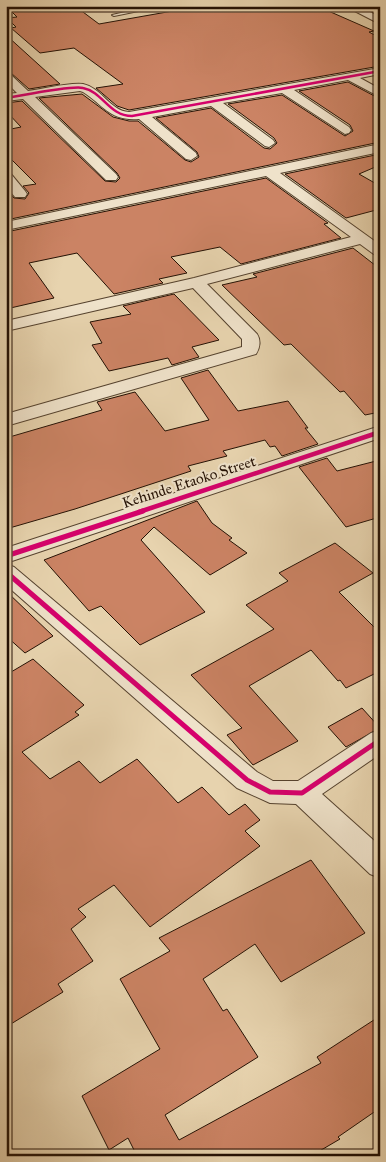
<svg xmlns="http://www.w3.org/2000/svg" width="386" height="1162" font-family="'IM FELL Great Primer',serif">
	<rect width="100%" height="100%" fill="#e7d3ae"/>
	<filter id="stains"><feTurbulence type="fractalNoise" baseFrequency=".004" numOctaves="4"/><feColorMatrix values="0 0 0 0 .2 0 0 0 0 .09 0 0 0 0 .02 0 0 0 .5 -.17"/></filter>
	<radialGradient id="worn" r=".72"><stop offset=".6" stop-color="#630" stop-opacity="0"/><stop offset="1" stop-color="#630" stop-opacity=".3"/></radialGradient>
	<g fill="#cb8364" stroke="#241104">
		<path d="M6,6H17L24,11L32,6H75L99,24L201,6H317L374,31L369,32L380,38V66L129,110L117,106L96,88L123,84L74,48L40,53L11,28L16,27L7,18L17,17Z"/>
		<path d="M6,35L60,84L29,89L11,73L6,71V63L12,62L6,55Z"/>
		<path d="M348,82L380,99V142L6,220V189L14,198L25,199L29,193L23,186L36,184L6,154V130L21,127L6,111V103L22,101L105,181L116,182L120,178L117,173L39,98L82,94L113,117L129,121H138L185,160L191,162L199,157L197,152L156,118L211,108L264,148L270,149L277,143L274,138L228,104L282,95L345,136L353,131L350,125L299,91Z"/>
		<path d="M380,154V165L359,174L380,186V209L346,218L285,174Z"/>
		<path d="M266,178L328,223L324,224L341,238L241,264L220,247L171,257L187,273L159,279L163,283L114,294L77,253L29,263L54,298L6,309V232Z"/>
		<path d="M353,248L380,269V412L365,415L344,391L340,392L291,344L284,345L222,285L257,277L253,274Z"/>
		<path d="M174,294L219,340L192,347L199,357L172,365L168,358L109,371L92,345L102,343L90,322L131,314L123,306Z"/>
		<path d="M208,370L238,411L288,401L308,428H305L318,444L282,456L275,446L270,447L265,440L223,451L227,456L188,466L191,471L75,509L6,529V438L102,410L97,402L135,392L165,431L209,420L181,378Z"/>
		<path d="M327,458L337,471L380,460V517L346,527L299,467Z"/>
		<path d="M197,501L212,523L232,538L229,540L247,553L210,575L154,527L141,540L205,612L140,645L101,606L89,611L44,560Z"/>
		<path d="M335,543L373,573L339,592L380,633V671L346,688L340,680L338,681L311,650L249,686L298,741L253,765L227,735L242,728L191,675L274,629L246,605L288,581L279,573Z"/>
		<path d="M6,591L53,636L25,653L6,636Z"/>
		<path d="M33,659L84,705L75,712L79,715L22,752L50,779L79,761L100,783L137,759L178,803L202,787L229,815L245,804L260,820L245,831L260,846L150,927L114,885L78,909L86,917L71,929L93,961L58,984L63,992L6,1027V675Z"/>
		<path d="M362,708L380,728L346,747L328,727Z"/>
		<path d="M311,860L365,933L281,982L255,944L203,979L223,1011L227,1009L258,1057L165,1115L179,1140L321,1063L317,1057L380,1016V1108L338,1137L340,1139L311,1156H137L128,1138L109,1150L82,1096L160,1049L120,979L170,951L159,938Z"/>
	</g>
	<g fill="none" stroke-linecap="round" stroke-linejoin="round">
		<g stroke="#55422e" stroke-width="2">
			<path id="lane" d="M152,6H163L114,16L112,15Z"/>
		</g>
		<g stroke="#55422e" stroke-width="2">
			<g id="street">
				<path d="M19,6H30L25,9Z"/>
				<path d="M345,6H358L380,17V24Z"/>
				<path d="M380,68V74L360,78L380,89V97L348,80L294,90L349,127L351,130L349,133L345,134L282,93L223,103L273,140L275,143L269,147L265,146L211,106L152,117L196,153L197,156L191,160L186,159L139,119C109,121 105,106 83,92L80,91L35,97L116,174L118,177L116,180H106L23,99L6,101V94L17,93L6,82V73L10,74L28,91C42,89 71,82 83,84C102,88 110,111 129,112Z"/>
				<path d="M380,144V152L280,173L380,245V256L375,255L360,244L207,284L257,334C261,340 260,348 256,354L6,426V414L242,347V339L193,288L6,331V321L194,278L351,237L266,176L6,230V222Z"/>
				<path d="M6,173L11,174L25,191L27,194L25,197H15L6,186Z"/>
				<path d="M380,426V438L6,563V548Z"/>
				<path d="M6,564L14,567L257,772L273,781H298L371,733L380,730V754L322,794L380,846V878L370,874L296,804L270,803L237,788L6,585Z"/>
			</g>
		</g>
		<use href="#lane" fill="#efe2ca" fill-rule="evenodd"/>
		<use href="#street" fill="#efe2ca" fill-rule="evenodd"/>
		<g stroke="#efe2ca" stroke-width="4">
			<path id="cycleway-far2" d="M6,98C20,96 72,85 83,88C103,92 109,116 132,116L380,71"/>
		</g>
		<g stroke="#efe2ca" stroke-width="7">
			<path id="cycleway-far1" d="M139,512L380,432"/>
		</g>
		<g stroke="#efe2ca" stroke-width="8">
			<g id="cycleway">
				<path d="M6,556L143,511"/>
				<path d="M6,572L247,780L270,792L302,793L380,740"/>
			</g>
		</g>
		<use href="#cycleway-far2" stroke="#d6006c" stroke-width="2.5"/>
		<use href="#cycleway-far1" stroke="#d6006c" stroke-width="4.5"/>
		<use href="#cycleway" stroke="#d6006c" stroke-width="5"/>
	</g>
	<g text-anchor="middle" stroke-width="4" stroke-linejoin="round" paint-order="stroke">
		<g font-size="15" fill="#241104" stroke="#efe2ca">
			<text transform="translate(189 482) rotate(-18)" y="5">Kehinde Etaoko Street</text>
		</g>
	</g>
	<rect width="386" height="1162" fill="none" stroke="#e7d3ae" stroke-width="25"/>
	<rect x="8" y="8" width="371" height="1147" fill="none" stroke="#241104" stroke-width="2.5"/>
	<rect x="12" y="12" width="361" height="1137" fill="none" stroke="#241104"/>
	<rect width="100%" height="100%" filter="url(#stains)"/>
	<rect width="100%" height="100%" fill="url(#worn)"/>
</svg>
